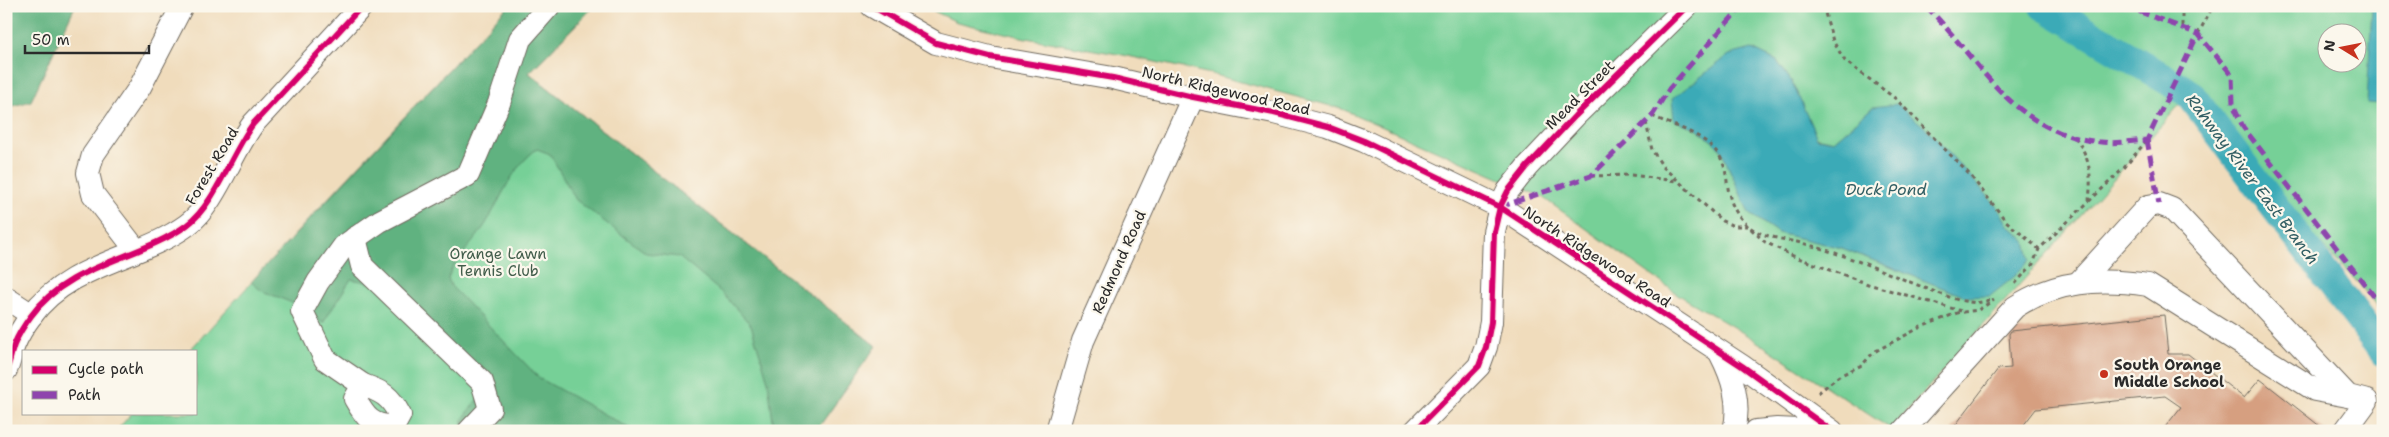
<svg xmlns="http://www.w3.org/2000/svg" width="2389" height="437" font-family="'Shantell Sans',sans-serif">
	<rect width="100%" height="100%" fill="#fbf7ec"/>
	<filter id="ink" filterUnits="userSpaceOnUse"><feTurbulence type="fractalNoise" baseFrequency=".02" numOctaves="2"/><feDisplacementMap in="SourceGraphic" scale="10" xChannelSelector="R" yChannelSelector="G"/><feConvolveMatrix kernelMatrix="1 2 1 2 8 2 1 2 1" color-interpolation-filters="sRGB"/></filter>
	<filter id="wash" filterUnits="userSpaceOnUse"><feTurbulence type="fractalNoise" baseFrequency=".0096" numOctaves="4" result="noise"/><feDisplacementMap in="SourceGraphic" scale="20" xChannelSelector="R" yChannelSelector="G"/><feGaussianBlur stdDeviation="1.12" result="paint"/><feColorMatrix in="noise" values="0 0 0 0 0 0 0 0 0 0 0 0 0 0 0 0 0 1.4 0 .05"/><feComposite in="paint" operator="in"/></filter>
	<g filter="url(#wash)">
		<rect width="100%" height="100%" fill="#f0dcbc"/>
		<g fill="#76d097" stroke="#507e61" fill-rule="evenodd">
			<path d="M508,6H594L529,73L876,346L816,431H116L132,413H196V351H189L320,207Z"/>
			<path d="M923,6H2383V314L2360,285L2183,101L1891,429L1750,337L1679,295L1542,197L1342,109L1211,74L1123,55L1026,38L957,22ZM2326,32H2356V62H2326ZM1752,49L1777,61L1792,82L1816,137L1834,141L1873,107L1997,206L2008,225L2026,241L1966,297L1842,248L1778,233L1749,213L1720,148L1698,129Z"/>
		</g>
		<g fill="#60b280" stroke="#466e56">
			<path d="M6,6H75L31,101L6,108Z"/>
			<path d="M508,6H594L529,73L876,346L816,431H771L773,422L768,381L751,325L721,292L679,257L646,253L576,200L550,154L537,149C509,169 500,204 481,231C470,247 454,260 448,278L451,286L539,378L634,431H463V419L490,382L392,287L351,279L323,323L300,306L262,291L251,282Z"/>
		</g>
		<g fill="#3aaab7" stroke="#326a71">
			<path d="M2372,6H2383V104L2367,103Z"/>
			<path d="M1752,49L1777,61L1792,82L1817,138L1834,141L1873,107L1897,104L1928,130L1997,206L2008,225L2026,241L2030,260L2014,277L1990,296L1966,297L1842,248L1778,233L1749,213L1720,148L1698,129L1674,120L1672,99L1729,55Z"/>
		</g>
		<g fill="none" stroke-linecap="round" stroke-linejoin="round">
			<path stroke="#3aaab7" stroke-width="30" d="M2044,6L2189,93L2383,351"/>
		</g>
		<g id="blocks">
			<path fill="#d69f80" d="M2164,315L2168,354H2188L2244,398L2260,379L2326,431H2162L2181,407L2165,396L2036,409L2019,431H1951L1998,369L2011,368L2009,334L2011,331Z"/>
		</g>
	</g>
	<g filter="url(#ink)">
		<use href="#blocks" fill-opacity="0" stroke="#70695e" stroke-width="1"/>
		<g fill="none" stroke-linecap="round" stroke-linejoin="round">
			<g stroke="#70695e" stroke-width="24">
				<g id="minor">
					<path d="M872,6L936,43L990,57L1113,78L1193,97L1274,113L1328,127L1364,141L1500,207L1742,366L1832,431"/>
					<path d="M355,238L362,266L482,382L490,409L469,431"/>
					<path d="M136,250L93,194L88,173L93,155L140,87L182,6"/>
					<path d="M2079,282L2148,206L2159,204L2172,209L2348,396L2367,401L2345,431"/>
					<path d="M6,298L32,315"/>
					<path d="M1720,353C1733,378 1741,403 1734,431"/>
					<path d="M6,370C10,362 11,353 14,345C18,335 25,324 31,316C69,263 139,260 187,225C214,206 232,152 253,124L362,6"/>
					<path d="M363,385L325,359L302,311L318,282L344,246L380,221L468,175L499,103L520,39L549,6"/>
					<path d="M363,385C383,392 390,396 400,415L394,426C372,427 365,417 355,399Z"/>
					<path d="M1057,431L1083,341L1193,97"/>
					<path d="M1415,431L1479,366L1486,347L1491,322L1494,232L1500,207L1508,191L1527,167L1575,116L1687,6"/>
					<path d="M1756,431L1777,429L1820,431"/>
					<path d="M1903,431L2015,307C2057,280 2100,278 2148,285L2315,390L2348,396"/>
				</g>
			</g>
			<g stroke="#70695e" stroke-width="3" stroke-dasharray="4 4" stroke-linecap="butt">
				<path d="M1823,6L1833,41L1845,61L1896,99L1970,175L2006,221L2039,249"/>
				<path d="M2182,6V27"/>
				<path d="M2198,34L2213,6"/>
				<path d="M1652,116C1673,126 1699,132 1715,150C1735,172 1718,198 1747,225C1759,236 1781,239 1797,242C1853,255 1904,282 1958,300L1976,303L1992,300"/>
				<path d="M1646,122L1652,150L1663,167L1722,221L1734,226H1748L1765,242L1793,256L1868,284L1961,311"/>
				<path d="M2075,137C2090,158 2092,174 2089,200"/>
				<path d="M1591,176L1631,175L1676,181"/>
				<path d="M2015,284L2033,264L2039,249L2124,168L2147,140"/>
				<path d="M1818,393L1839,376L1862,365L1874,352L1921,327L1957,313L1978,310L1994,300"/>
			</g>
			<use href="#minor" stroke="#fff" stroke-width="22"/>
			<g stroke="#8e44ad" stroke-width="5" stroke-dasharray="10 5" stroke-linecap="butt">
				<path d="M1926,6C1982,62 2011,133 2101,142C2116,144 2132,141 2147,140L2198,34"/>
				<path d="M2125,6L2198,34L2232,75L2233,104L2243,127L2383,308"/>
				<path d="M2147,140L2159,204"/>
				<path d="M1500,207L1591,176L1652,116L1669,89L1742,6"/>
			</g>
			<g stroke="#fbf7ec" stroke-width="9">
				<g id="cycleway">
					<path d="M872,6L936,43L990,57L1113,78L1193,97L1274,113L1328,127L1364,141L1500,207L1742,366L1832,431"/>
					<path d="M6,370C10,362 11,353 14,345C18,335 25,324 31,316C69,263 139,260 187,225C214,206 232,152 253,124L362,6"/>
					<path d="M1415,431L1479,366L1486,347L1491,322L1494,232L1500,207L1508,191L1527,167L1575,116L1687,6"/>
				</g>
			</g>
			<use href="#cycleway" stroke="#d6006c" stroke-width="6"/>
		</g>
	</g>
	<circle fill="#c8321e" stroke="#fbf7ec" stroke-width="2" cx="2104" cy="374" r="5"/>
	<g text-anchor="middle" stroke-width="4.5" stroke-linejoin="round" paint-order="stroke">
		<g font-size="15" fill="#2b2b2b" stroke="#fbf7ec">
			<text transform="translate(1226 91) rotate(13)" y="5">North Ridgewood Road</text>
			<text transform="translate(1580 95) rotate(-45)" y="5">Mead Street</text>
			<text transform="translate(212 166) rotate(-59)" y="5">Forest Road</text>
			<text transform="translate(1597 257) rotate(33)" y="5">North Ridgewood Road</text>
			<text transform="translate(1119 262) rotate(-66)" y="5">Redmond Road</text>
		</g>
		<g font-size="15" fill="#425d4b" stroke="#fbf7ec">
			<text x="498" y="259">Orange Lawn<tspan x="498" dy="17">Tennis Club</tspan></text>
		</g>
		<g font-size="15" font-weight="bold" fill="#2b2b2b" stroke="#fbf7ec" text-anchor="start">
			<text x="2114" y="370">South Orange<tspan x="2114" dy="17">Middle School</tspan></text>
		</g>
		<g font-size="16" font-style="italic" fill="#315e63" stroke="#fbf7ec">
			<text transform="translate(2253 179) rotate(53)" y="6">Rahway River East Branch</text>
			<text x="1886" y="195">Duck Pond</text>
		</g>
	</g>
	<rect width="2389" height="437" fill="none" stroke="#fbf7ec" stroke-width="25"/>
	<rect x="22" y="350" width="175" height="65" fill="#fbf7ec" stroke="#a8a59f"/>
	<rect x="32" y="366" width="25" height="8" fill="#d6006c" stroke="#a8a59f"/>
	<text x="68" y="374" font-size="15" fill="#2b2b2b">Cycle path</text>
	<rect x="32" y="391" width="25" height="8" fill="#8e44ad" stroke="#a8a59f"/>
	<text x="68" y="400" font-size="15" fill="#2b2b2b">Path</text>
	<g transform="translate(2342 48) rotate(280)"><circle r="24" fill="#fbf7ec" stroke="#a8a59f"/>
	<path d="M0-4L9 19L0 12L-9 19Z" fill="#c8321e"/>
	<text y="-8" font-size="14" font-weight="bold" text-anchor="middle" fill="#2b2b2b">N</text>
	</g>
	<path d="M25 45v8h124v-8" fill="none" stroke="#2b2b2b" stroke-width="2.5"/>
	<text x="32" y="45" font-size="15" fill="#2b2b2b" stroke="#fbf7ec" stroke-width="4" paint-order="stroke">50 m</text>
</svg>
